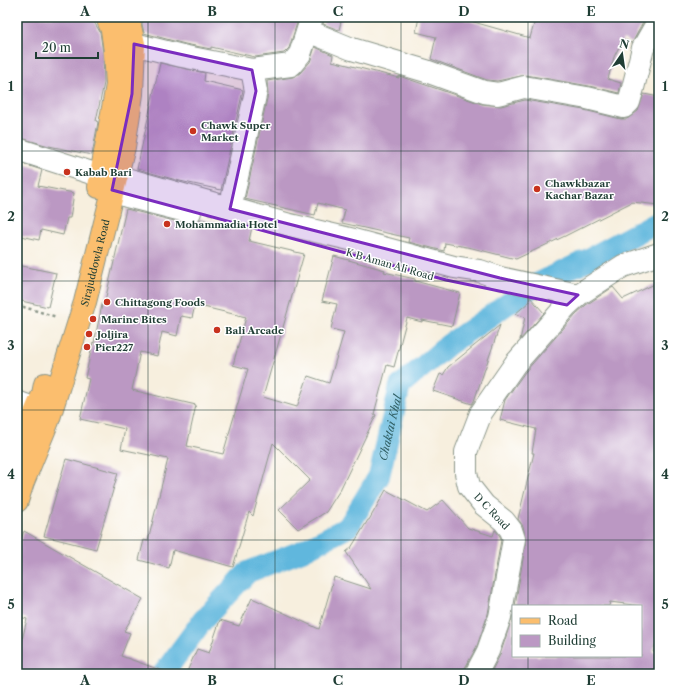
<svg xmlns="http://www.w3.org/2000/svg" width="676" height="691" font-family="'Libre Caslon Text',serif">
	<rect width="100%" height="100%" fill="#fff"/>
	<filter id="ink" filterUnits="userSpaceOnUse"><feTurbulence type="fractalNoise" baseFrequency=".025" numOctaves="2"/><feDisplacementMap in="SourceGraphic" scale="8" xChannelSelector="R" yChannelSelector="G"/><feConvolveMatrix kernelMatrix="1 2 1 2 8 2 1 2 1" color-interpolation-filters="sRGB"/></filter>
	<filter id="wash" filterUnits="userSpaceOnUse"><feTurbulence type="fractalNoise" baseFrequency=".012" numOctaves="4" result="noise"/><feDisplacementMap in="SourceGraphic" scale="16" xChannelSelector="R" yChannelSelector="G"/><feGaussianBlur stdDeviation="0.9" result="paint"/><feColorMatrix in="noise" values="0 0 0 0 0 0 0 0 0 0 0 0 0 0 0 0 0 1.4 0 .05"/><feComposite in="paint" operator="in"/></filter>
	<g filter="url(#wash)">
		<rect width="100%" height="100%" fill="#f7efde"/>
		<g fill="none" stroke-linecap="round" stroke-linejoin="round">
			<path stroke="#61b7dd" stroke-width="22" id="s1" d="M163,674L203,620L248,572L302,551L348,527L379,476L400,386L448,345L535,285L587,260L659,221"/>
		</g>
		<g id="blocks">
			<g fill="#bb98c3" fill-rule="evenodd">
				<path d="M22,17H91L100,32L103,53L104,83L96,121L98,122L92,155L49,146L17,137V33Z"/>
				<path d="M143,17H299L289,48L284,53L255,57L211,47V49L185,44L144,33L142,24Z"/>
				<path d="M324,17H342L339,30L323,24Z"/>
				<path d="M419,17H456L530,38L536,17H646L632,43L623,39L614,57L608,79L621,83L619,93L589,86L526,75L497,81L487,80L431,59L436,37L416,32Z"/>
				<path d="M315,47L333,55L332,61L399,78V76L482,104L501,106L525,100L584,110L621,119H627L638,111L644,94L659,97V205L632,202L565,236L516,259L472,248L445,243L444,251L408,242L409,238L342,223L345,210L318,203L315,215L245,199L268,94L267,81L293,77L300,73L310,62Z"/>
				<path d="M160,63L205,73L204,81L243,90L221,190L180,181L137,169Z"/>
				<path d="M17,162L42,170L38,186L74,193L70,218H67L63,235L41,230L39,240L17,235Z"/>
				<path d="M126,209L187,224H194L200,219L232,226L233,222L252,227L249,241L304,254L263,397L297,407L308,376L329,383L344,332L331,329L337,304L322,301L334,256L385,270L384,272L415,279V281L460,293L452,326L422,320V322L407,318L394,367L387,365L374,414L376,415L340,490L326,512L298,529L279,510L310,480L273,443L253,516L249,512L233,567L173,550L169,568L139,560L144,540L148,541L168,459L121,449L125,429L80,419L89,379L85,378L93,342L94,343L103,300L105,301ZM195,305L246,317L233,365L248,369L223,454L187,446L196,405L132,390L140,352L157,356L162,332L177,336L181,316L192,318Z"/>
				<path d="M17,265L56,273L48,307L17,300Z"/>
				<path d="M659,282V632L653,652L659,653V674H490L500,655L513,615V656H641V606L610,602L609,606H515L526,541L523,526L518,519L534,453H532L536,429L500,420L505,400L525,372L576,314L586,305L613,287L623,299Z"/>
				<path d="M530,297L544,313L520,340L525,317L515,314L529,302Z"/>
				<path d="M500,325L474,401L472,404L433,391L440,374L443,375L448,367Z"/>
				<path d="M66,459L118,473L96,549L44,536Z"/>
				<path d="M386,490L427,512L443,500L468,528L493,536L495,530L500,536L501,540L488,614L477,646L465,668L464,674H186L197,649L209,653L220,620L239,626L252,598L319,629L334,577L371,589L346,552L351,548L368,520H369Z"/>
				<path d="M24,531L143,599L124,631L130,633L121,656L166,672V674H17V661L27,619L17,616V552Z"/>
			</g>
		</g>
	</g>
	<g filter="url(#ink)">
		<use href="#blocks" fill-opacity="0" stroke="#8b9689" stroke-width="1"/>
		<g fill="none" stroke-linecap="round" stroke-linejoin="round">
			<g stroke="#8b9689" stroke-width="24">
				<g id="minor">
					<path d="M308,31L352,49L426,71L484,92L498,94L524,87L587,98L624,107L629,102L633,88L643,48L659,20"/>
					<path d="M117,51L134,44L182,56L252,70L291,65L300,54L312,17"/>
					<path d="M17,149L101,176"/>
					<path d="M116,176L290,225L354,240L454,267L480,271L500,278L578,295"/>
					<path d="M112,190L127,196L190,212"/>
					<path d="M230,209L256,91L252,70"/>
					<path d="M17,402L36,409"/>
					<path d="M476,674L488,651L500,617L514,539L511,530L504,521L484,505L469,486L466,473V452L481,413L515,364L567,305L578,295L623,266L659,254"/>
				</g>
			</g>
			<g stroke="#8b9689" stroke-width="24">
				<g id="major">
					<path d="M99,187L117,85L115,52L112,30L107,17"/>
					<path d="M17,456L43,394L45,384"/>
					<path id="s2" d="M17,501L23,482L48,421L85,302L124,147L132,94L134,44L128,17"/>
				</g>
			</g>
			<path stroke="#8b9689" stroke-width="2.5" stroke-dasharray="3 3" stroke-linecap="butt" d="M17,305L57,317"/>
			<use href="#minor" stroke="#fff" stroke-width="22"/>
			<use href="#major" stroke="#fbbe6e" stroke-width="22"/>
		</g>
	</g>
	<path fill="#7b2cbf" fill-opacity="0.2" stroke="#7b2cbf" stroke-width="3" stroke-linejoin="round" d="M134,44L252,70L256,91L230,209L500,278L578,295L567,305L446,280L112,190L132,94Z"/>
	<path fill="none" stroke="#1f3d34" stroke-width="1" stroke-opacity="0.55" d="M148,17V674M275,17V674M401,17V674M528,17V606M17,151H659M17,281H659M17,410H659M17,540H659M528,656V674"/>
	<g fill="#c8321e" stroke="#fff" stroke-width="1.5">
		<circle cx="193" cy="131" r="4"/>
		<circle cx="67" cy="172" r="4"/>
		<circle cx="537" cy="189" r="4"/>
		<circle cx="167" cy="224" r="4"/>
		<circle cx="107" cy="302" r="4"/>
		<circle cx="93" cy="319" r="4"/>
		<circle cx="217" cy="330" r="4"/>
		<circle cx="89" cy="334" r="4"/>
		<circle cx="87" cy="347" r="4"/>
	</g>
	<g text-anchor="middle" stroke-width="3" stroke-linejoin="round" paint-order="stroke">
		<g font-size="10" font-weight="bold" fill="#1f3d34" stroke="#fff" text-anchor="start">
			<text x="201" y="129">Chawk Super<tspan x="201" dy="12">Market</tspan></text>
			<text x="75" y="176">Kabab Bari</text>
			<text x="545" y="187">Chawkbazar<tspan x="545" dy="12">Kachar Bazar</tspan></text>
			<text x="175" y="228">Mohammadia Hotel</text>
			<text x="115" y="306">Chittagong Foods</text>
			<text x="101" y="323">Marine Bites</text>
			<text x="225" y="334">Bali Arcade</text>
			<text x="97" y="338">Joljira</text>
			<text x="95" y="351">Pier227</text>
		</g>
		<g font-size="10" fill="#1f3d34" stroke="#fff">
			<text dy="4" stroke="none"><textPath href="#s2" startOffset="251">Sirajuddowla Road</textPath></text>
			<text transform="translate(390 264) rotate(16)" y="4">K B Aman Ali Road</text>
			<text transform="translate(492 511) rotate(46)" y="4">D C Road</text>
		</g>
		<g font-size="11" font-style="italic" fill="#336267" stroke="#fff">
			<text dy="4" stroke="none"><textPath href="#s1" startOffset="352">Chaktai Khal</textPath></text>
		</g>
	</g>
	<rect width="676" height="691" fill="none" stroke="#fff" stroke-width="44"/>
	<rect x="512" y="605" width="130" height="52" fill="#ffffff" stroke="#a5b1ae"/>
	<rect x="520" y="618" width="20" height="6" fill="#fbbe6e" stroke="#a5b1ae"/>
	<text x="548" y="625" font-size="12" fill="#1f3d34">Road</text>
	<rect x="520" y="635" width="20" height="12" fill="#bb98c3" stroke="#a5b1ae"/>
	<text x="548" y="645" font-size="12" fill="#1f3d34">Building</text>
	<g transform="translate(622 54) rotate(13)" stroke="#ffffff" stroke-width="3" paint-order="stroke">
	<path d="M0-3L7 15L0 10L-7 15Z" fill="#1f3d34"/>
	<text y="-6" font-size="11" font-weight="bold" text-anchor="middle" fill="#1f3d34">N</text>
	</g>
	<path d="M36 52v6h62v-6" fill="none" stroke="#1f3d34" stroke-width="2"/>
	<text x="42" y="52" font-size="12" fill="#1f3d34" stroke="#ffffff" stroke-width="3" paint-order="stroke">20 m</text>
	<rect x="22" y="22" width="632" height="647" fill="none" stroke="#1f3d34" stroke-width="1.5"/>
	<g font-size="13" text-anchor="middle" font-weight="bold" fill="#1f3d34">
		<text x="85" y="16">A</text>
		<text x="212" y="16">B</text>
		<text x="338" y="16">C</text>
		<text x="464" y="16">D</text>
		<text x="591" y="16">E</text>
		<text x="11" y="91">1</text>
		<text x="665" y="91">1</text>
		<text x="11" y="221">2</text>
		<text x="665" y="221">2</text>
		<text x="11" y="350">3</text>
		<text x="665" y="350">3</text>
		<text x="11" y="479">4</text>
		<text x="665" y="479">4</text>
		<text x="11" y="609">5</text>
		<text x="665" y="609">5</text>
		<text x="85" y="685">A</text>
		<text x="212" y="685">B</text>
		<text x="338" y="685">C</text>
		<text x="464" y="685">D</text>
		<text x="591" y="685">E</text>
	</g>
</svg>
